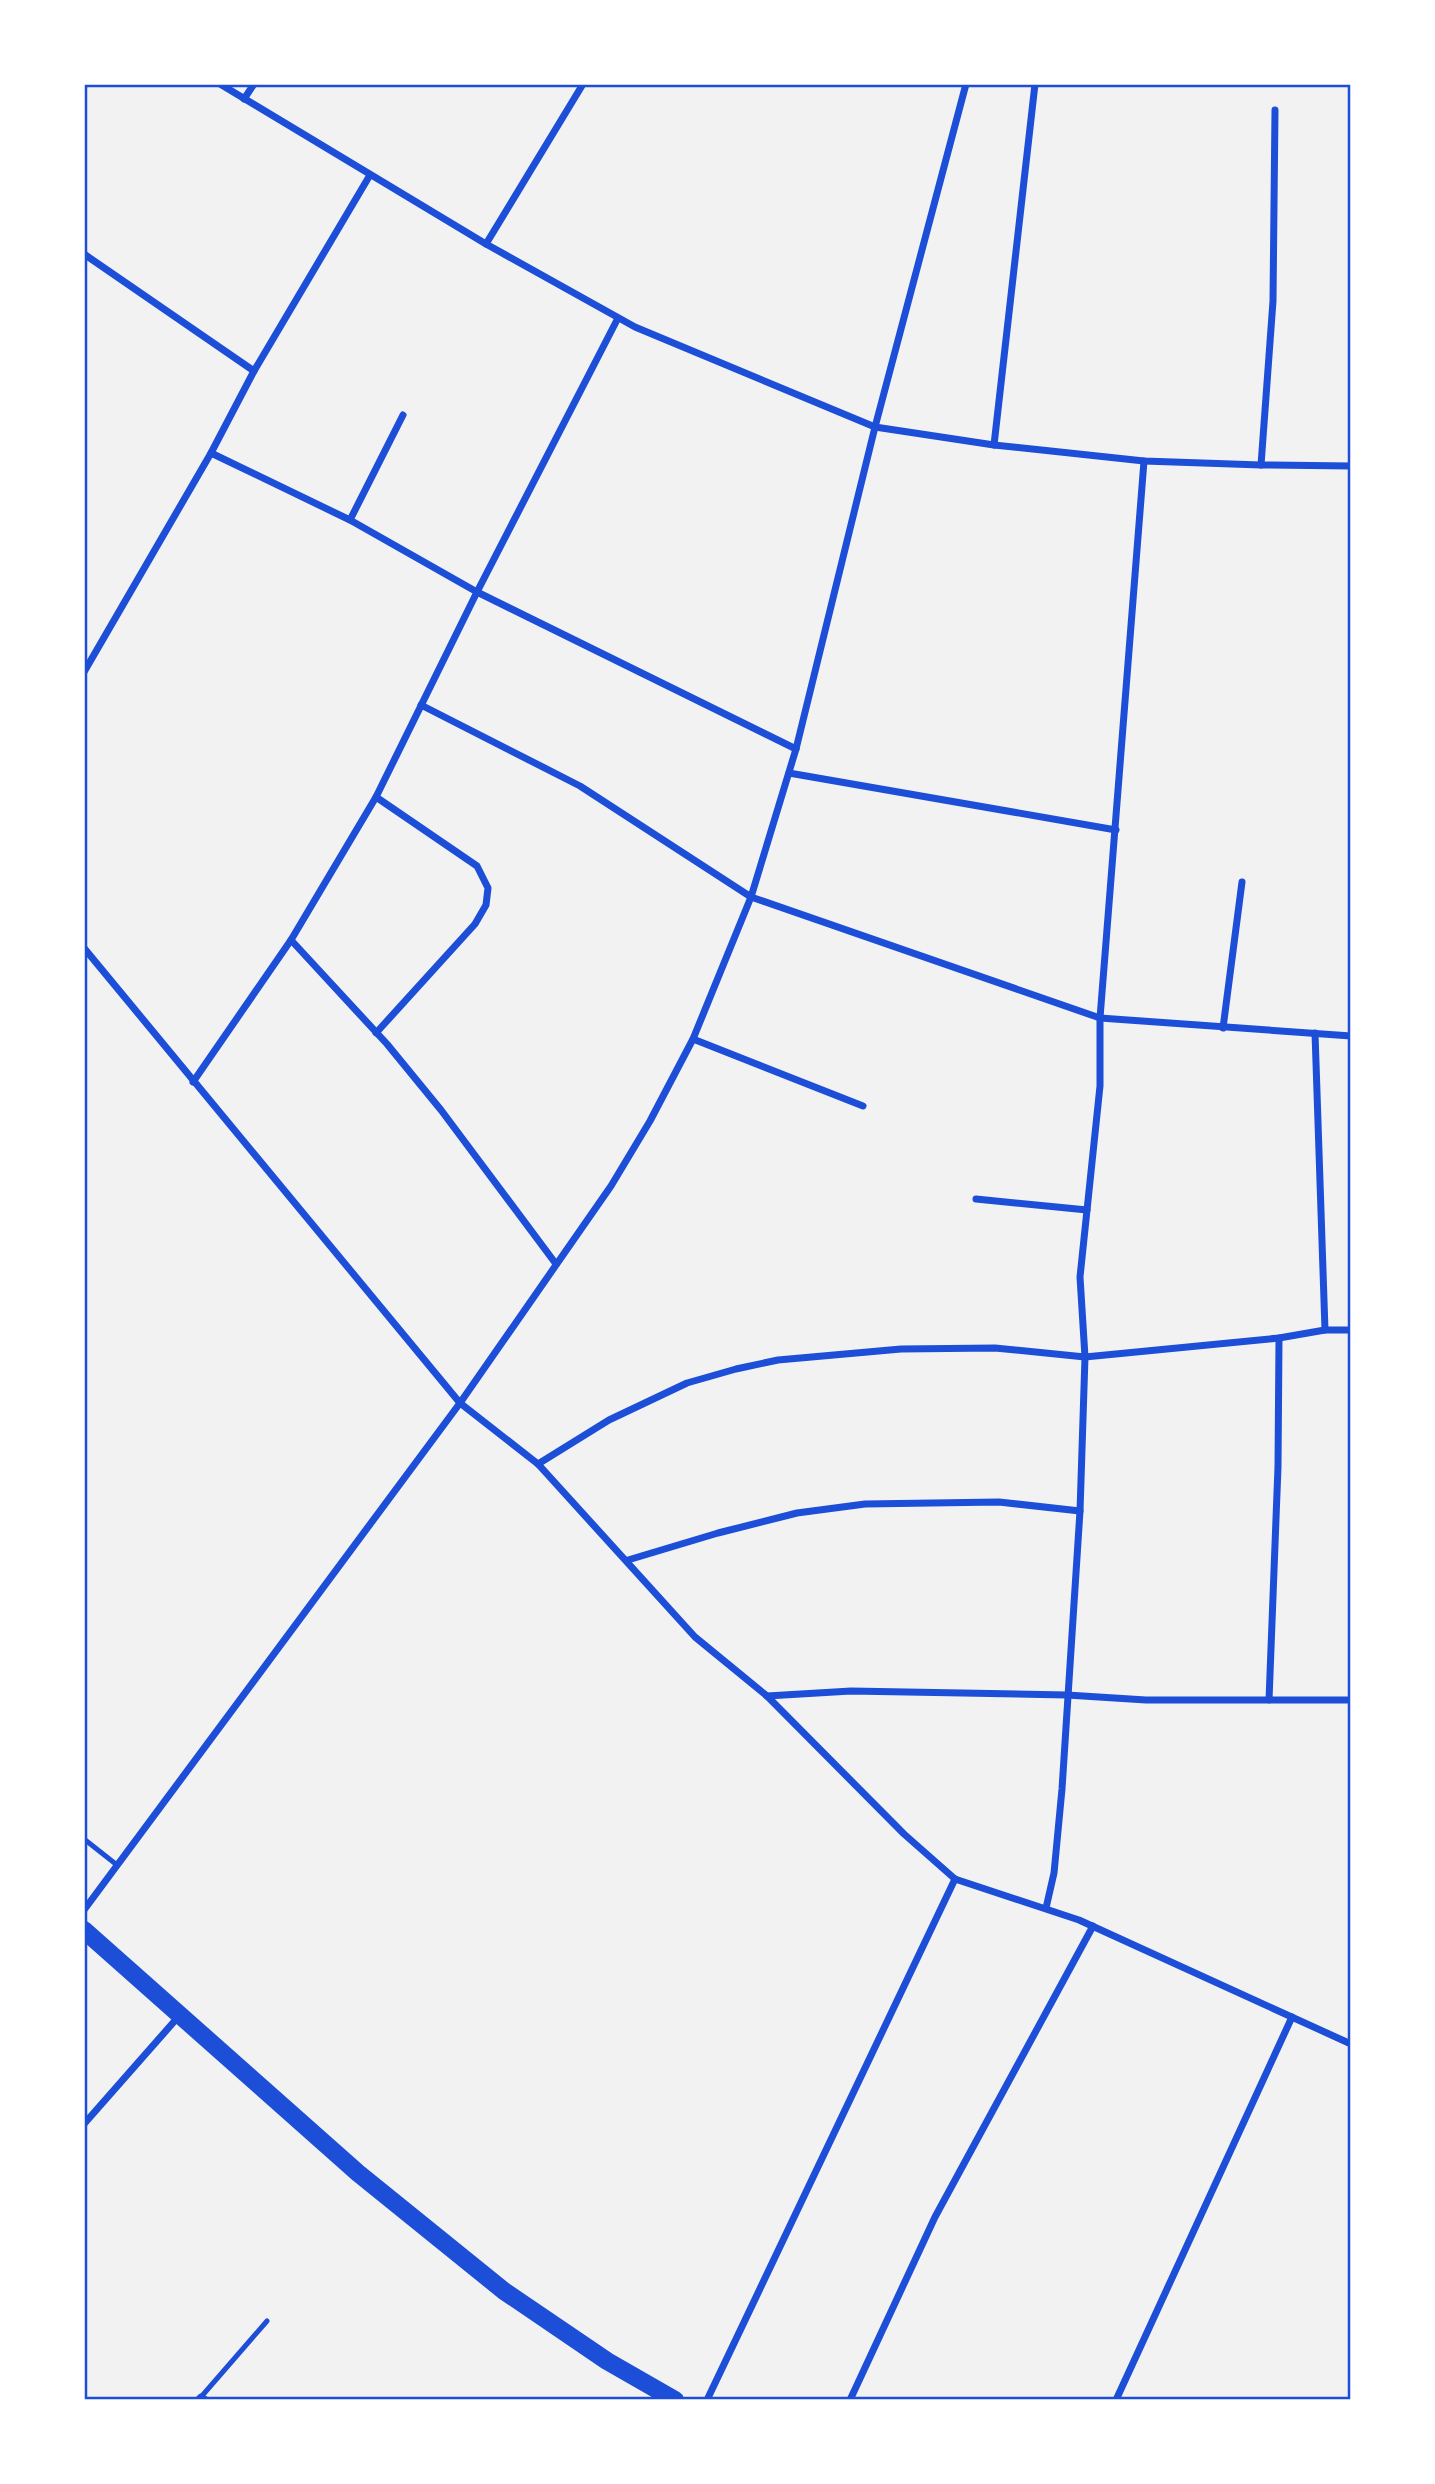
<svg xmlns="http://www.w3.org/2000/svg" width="1435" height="2484" font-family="Rubik,sans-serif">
	<rect width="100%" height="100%" fill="#f2f2f2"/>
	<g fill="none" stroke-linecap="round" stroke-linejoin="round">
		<g stroke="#1d4ed8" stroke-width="5">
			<path d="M84,1839L117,1865"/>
			<path d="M201,2397L267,2321"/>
		</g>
		<g stroke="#1d4ed8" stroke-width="7">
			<path d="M220,84L486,244L635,327L875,427L994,445L1144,461L1261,465L1351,466"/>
			<path d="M84,86L85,84"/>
			<path d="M244,99L254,84"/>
			<path d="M486,244L583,84"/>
			<path d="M84,254L254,371"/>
			<path d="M994,445L1035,84"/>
			<path d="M211,453L350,520L477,592L796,749"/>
			<path d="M1261,465L1273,301L1275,110"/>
			<path d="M350,520L403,415"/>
			<path d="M84,672L211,453L254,371L370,175"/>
			<path d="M421,705L580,786L751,897L1100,1018L1351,1036"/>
			<path d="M789,773L1116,830"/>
			<path d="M376,797L477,866L488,888L486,905L475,924L376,1033"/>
			<path d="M291,940L387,1044L441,1110L556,1264"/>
			<path d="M84,948L460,1403L538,1464L695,1637L767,1696L904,1834L955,1879L1079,1920L1351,2044"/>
			<path d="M1223,1028L1242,882"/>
			<path d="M1315,1033L1325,1330"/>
			<path d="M693,1039L863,1106"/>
			<path d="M193,1082L291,940L376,797L477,592L618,318"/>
			<path d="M976,1199L1087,1210"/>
			<path d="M538,1464L609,1420L687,1383L736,1369L778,1360L901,1349L995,1348L1085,1357L1279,1338L1325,1330H1351"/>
			<path d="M628,1560L718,1533L797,1513L865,1504L999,1502L1080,1511"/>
			<path d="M767,1696L851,1691L1067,1695L1146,1700H1351"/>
			<path d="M1269,1700L1278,1467L1279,1338"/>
			<path d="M1046,1908L1054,1873L1062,1789L1080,1511L1085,1357L1080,1277L1100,1086V1018L1144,461"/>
			<path d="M84,1910L460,1403L611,1186L650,1121L693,1039L751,897L796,749L875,427L966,84"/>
			<path d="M84,2124L179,2016"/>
			<path d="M198,2400L201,2397L206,2400"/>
			<path d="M707,2400L955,1879"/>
			<path d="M850,2400L935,2217L1093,1926"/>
			<path d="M1116,2400L1292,2017"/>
		</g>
		<path stroke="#1d4ed8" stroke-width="18" d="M84,1930L358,2173L504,2291L607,2361L675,2400"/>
	</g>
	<rect width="1435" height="2484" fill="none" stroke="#ffffff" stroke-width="172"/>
	<rect x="86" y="86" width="1263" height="2312" fill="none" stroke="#1d4ed8" stroke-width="2.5"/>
</svg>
